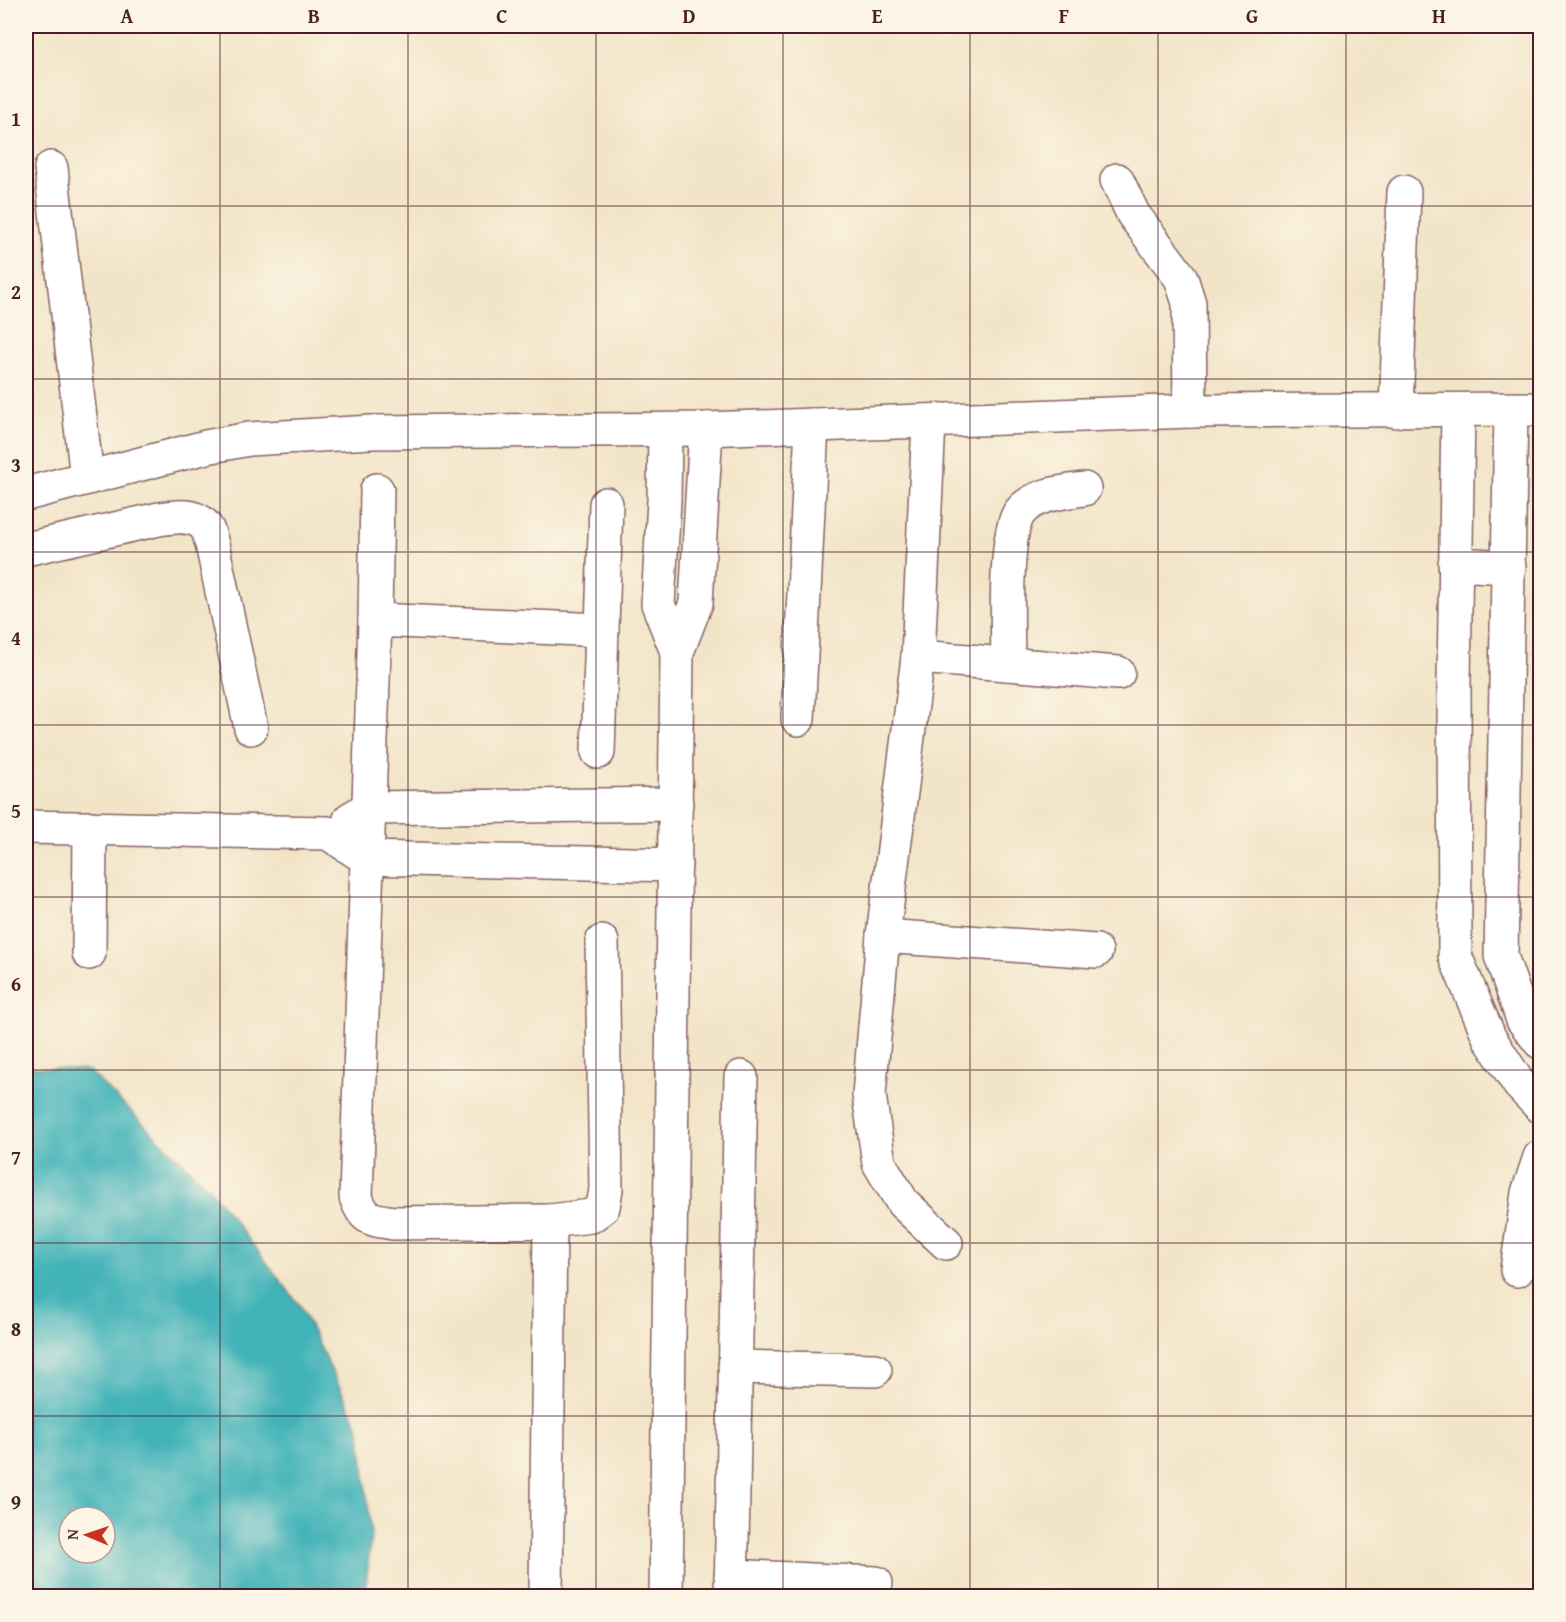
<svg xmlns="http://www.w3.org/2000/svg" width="1566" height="1622" font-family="'Gentium Book Plus',serif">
	<rect width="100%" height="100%" fill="#fcf5e5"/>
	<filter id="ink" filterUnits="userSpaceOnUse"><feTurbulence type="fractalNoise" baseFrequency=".0167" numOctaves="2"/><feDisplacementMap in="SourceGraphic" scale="12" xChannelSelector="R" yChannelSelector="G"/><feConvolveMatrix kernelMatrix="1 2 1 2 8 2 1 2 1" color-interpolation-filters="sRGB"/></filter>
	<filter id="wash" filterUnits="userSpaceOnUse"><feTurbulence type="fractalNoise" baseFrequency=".008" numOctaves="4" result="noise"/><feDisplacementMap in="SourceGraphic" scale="24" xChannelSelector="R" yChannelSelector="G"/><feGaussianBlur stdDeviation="1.35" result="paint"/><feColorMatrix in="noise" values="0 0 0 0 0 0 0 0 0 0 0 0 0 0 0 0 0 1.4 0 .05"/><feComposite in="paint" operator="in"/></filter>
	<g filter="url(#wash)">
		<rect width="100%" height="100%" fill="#f2e4c7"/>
		<path fill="#42b3b9" stroke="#466972" stroke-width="1.5" fill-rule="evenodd" d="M26,1067L89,1071L209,1188L300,1306L360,1429L371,1534L365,1596H26ZM69,1517H105V1553H69Z"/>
	</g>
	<g filter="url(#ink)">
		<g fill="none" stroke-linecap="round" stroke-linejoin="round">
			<g stroke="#856462" stroke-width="36">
				<g id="minor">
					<path d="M51,168L87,478"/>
					<path d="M1117,180L1133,214L1181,278L1189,303L1190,411"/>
					<path d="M1458,410L1454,681L1455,956L1490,1039L1519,1084L1540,1106"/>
					<path d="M1511,410L1501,956L1523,1020L1540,1042"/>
					<path d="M1396,411L1404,192"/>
					<path d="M929,422L918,657L883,936L869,1095L879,1163L903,1203L946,1243"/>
					<path d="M665,430L664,501L658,604L677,652"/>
					<path d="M377,490L375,620L356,1197C364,1220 370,1219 393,1223L550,1221L546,1596"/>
					<path d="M26,494L206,447L249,439L372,432L706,429L1190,411L1540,409"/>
					<path d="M26,549L159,519C174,517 194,513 205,526C209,530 210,538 212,544L251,728"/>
					<path d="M1455,564L1509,567"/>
					<path d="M375,620L602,630"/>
					<path d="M918,657L1118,673"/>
					<path d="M1008,664C1008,633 1003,535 1020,512C1035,494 1063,492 1084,489"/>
					<path d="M798,719L812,425"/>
					<path d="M598,752L606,504"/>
					<path d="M350,819L368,808L676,804"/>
					<path d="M26,827L328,833L366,858L675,865"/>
					<path d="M883,936L1096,951"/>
					<path d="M89,953L90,828"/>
					<path d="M550,1221L591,1216L603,1207L606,1189L602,942"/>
					<path d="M1517,1270L1528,1193L1540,1157"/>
					<path d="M735,1367L875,1370"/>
					<path d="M731,1576L876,1583"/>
					<path d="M666,1596L677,652L696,603L706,429"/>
					<path d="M731,1596L741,1077"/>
				</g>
			</g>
			<use href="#minor" stroke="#fff" stroke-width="33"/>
		</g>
	</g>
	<path fill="none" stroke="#4a1f2b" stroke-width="1.5" stroke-opacity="0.55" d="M220,26V1596M408,26V1596M596,26V1596M783,26V1596M970,26V1596M1158,26V1596M1346,26V1596M26,206H1540M26,379H1540M26,552H1540M26,725H1540M26,897H1540M26,1070H1540M26,1243H1540M26,1416H1540"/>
	<rect width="1566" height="1622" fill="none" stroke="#fcf5e5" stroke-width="66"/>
	<g transform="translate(87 1535) rotate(272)"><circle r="28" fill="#fcf5e5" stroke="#b59f9b" stroke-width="1.5"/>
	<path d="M0-4.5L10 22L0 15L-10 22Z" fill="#c8321e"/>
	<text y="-9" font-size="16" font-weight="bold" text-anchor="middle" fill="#4a1f2b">N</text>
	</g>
	<rect x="33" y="33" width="1500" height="1556" fill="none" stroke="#4a1f2b" stroke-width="2"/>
	<g font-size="20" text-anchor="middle" font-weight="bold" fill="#4a1f2b">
		<text x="127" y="23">A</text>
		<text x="314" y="23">B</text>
		<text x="502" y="23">C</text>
		<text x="689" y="23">D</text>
		<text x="877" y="23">E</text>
		<text x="1064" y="23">F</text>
		<text x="1252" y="23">G</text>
		<text x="1439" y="23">H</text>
		<text x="16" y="126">1</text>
		<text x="16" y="299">2</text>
		<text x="16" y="472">3</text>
		<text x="16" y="645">4</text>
		<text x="16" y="818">5</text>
		<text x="16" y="991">6</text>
		<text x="16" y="1164">7</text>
		<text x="16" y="1336">8</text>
		<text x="16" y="1509">9</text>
	</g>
</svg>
